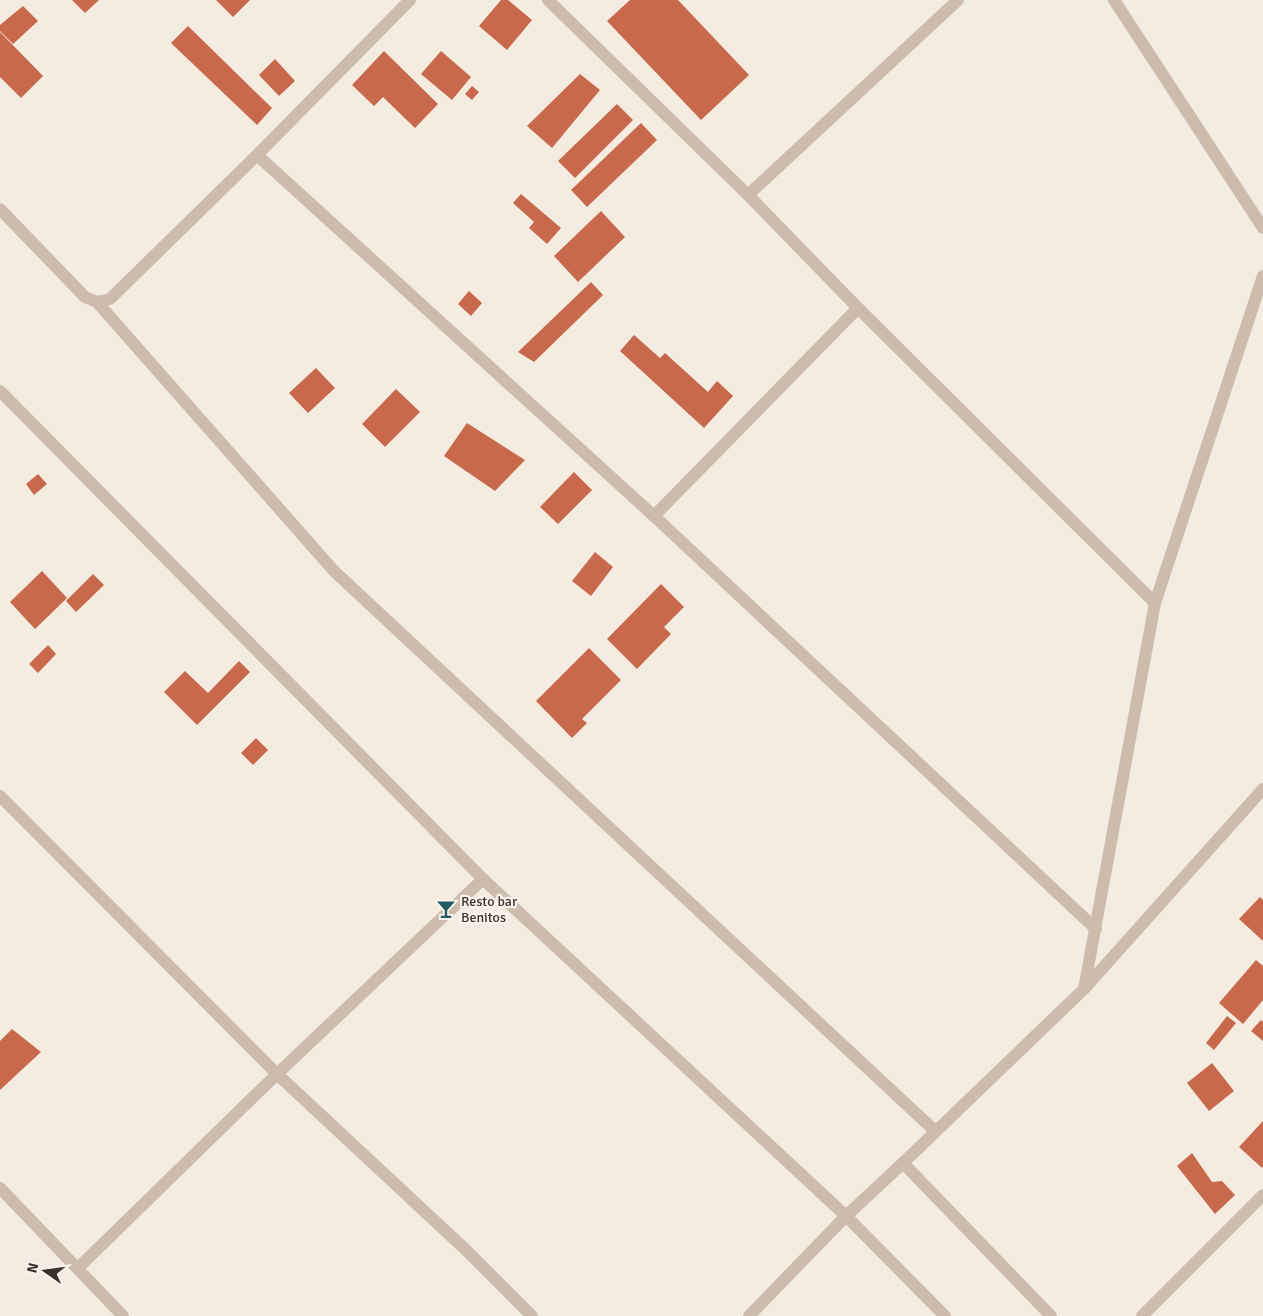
<svg xmlns="http://www.w3.org/2000/svg" width="1263" height="1316" font-family="Signika,sans-serif">
	<rect width="100%" height="100%" fill="#f4ebe1"/>
	<g fill="#c8694b">
		<path d="M72,0H99L85,13Z"/>
		<path d="M216,0H250L233,17Z"/>
		<path d="M501,0H508L532,20L507,50L479,26Z"/>
		<path d="M630,0H678L749,75L701,120L607,21Z"/>
		<path d="M23,6L38,21L13,44L0,31V25Z"/>
		<path d="M188,26L272,108L257,125L171,43Z"/>
		<path d="M0,32L43,76L21,98L0,77Z"/>
		<path d="M384,51L438,104L415,128L383,97L374,106L352,85Z"/>
		<path d="M441,51L471,77L452,100L421,74Z"/>
		<path d="M275,59L295,81L279,96L259,75Z"/>
		<path d="M580,74L600,90L552,148L527,126Z"/>
		<path d="M472,86L479,92L472,100L465,94Z"/>
		<path d="M617,104L633,120L575,178L558,161Z"/>
		<path d="M641,123L657,140L587,207L571,190Z"/>
		<path d="M521,194L561,228L547,244L529,228L534,222L513,203Z"/>
		<path d="M601,211L625,237L578,282L554,256Z"/>
		<path d="M591,282L603,295L534,362L518,352Z"/>
		<path d="M469,291L482,303L471,316L458,304Z"/>
		<path d="M634,335L660,358L665,353L708,392L717,381L733,396L704,428L620,351Z"/>
		<path d="M316,368L335,388L308,413L289,393Z"/>
		<path d="M396,389L420,412L385,447L362,424Z"/>
		<path d="M467,423L525,460L495,491L444,456Z"/>
		<path d="M574,472L592,490L558,524L540,507Z"/>
		<path d="M38,474L47,484L34,495L26,484Z"/>
		<path d="M595,552L613,567L591,596L572,581Z"/>
		<path d="M42,571L67,598L35,629L10,602Z"/>
		<path d="M93,574L104,585L76,612L66,601Z"/>
		<path d="M661,584L684,607L664,627L671,634L637,669L607,639Z"/>
		<path d="M48,645L56,654L38,673L29,664Z"/>
		<path d="M589,648L621,680L582,719L587,723L572,738L536,701Z"/>
		<path d="M239,661L250,672L197,725L164,692L185,671L208,693Z"/>
		<path d="M256,738L268,750L253,765L241,753Z"/>
		<path d="M1260,897L1263,900V941L1239,919Z"/>
		<path d="M1256,960L1263,966V1000L1243,1024L1219,1003Z"/>
		<path d="M1227,1016L1236,1023L1214,1050L1206,1043Z"/>
		<path d="M1261,1020L1263,1022V1041L1251,1031Z"/>
		<path d="M12,1029L41,1052L0,1090V1041Z"/>
		<path d="M1212,1063L1234,1091L1209,1111L1187,1083Z"/>
		<path d="M1263,1121V1166L1262,1168L1239,1147Z"/>
		<path d="M1192,1153L1212,1182L1222,1181L1235,1195L1215,1214L1177,1166Z"/>
	</g>
	<g fill="none" stroke-linecap="round" stroke-linejoin="round">
		<g stroke="#cdbbac" stroke-width="12">
			<path d="M548,0L748,195L858,308L1155,603"/>
			<path d="M1114,0L1263,228"/>
			<path d="M257,155L654,516L1096,929"/>
			<path d="M748,195L958,0"/>
			<path d="M0,209L85,297L97,302L334,571L935,1131"/>
			<path d="M97,302L110,299L257,155L410,0"/>
			<path d="M0,391L483,879L846,1216L945,1316"/>
			<path d="M654,516L858,308"/>
			<path d="M0,796L277,1074L466,1250L532,1316"/>
			<path d="M1084,989L1263,789"/>
			<path d="M903,1163L1051,1316"/>
			<path d="M0,1188L123,1316"/>
			<path d="M78,1268L277,1074L483,879"/>
			<path d="M749,1316L846,1216L903,1163L1084,989L1155,603L1263,276"/>
			<path d="M1142,1316L1263,1195"/>
		</g>
	</g>
	<defs>
		<g id="bar-bare" transform="scale(1.5)"><path d="M-6-5H6L.8 .8V4.5H3.5V6h-7V4.5H-.8V.8Z" fill="#1f5a5e" stroke="#fbf5ee" stroke-width="2.5" paint-order="stroke"/></g>
	</defs>
	<g fill-rule="evenodd">
		<use href="#bar-bare" x="446" y="909"/>
	</g>
	<g text-anchor="middle" stroke-width="4.5" stroke-linejoin="round" paint-order="stroke">
		<g font-size="14" fill="#3b302b" stroke="#fbf5ee" text-anchor="start">
			<text x="461" y="906">Resto bar<tspan x="461" dy="16">Benitos</tspan></text>
		</g>
	</g>
	<g transform="translate(45 1271) rotate(284)" stroke="#fbf5ee" stroke-width="4" paint-order="stroke">
	<path d="M0-4L9 19L0 12L-9 19Z" fill="#3b302b"/>
	<text y="-8" font-size="14" font-weight="bold" text-anchor="middle" fill="#3b302b">N</text>
	</g>
</svg>
